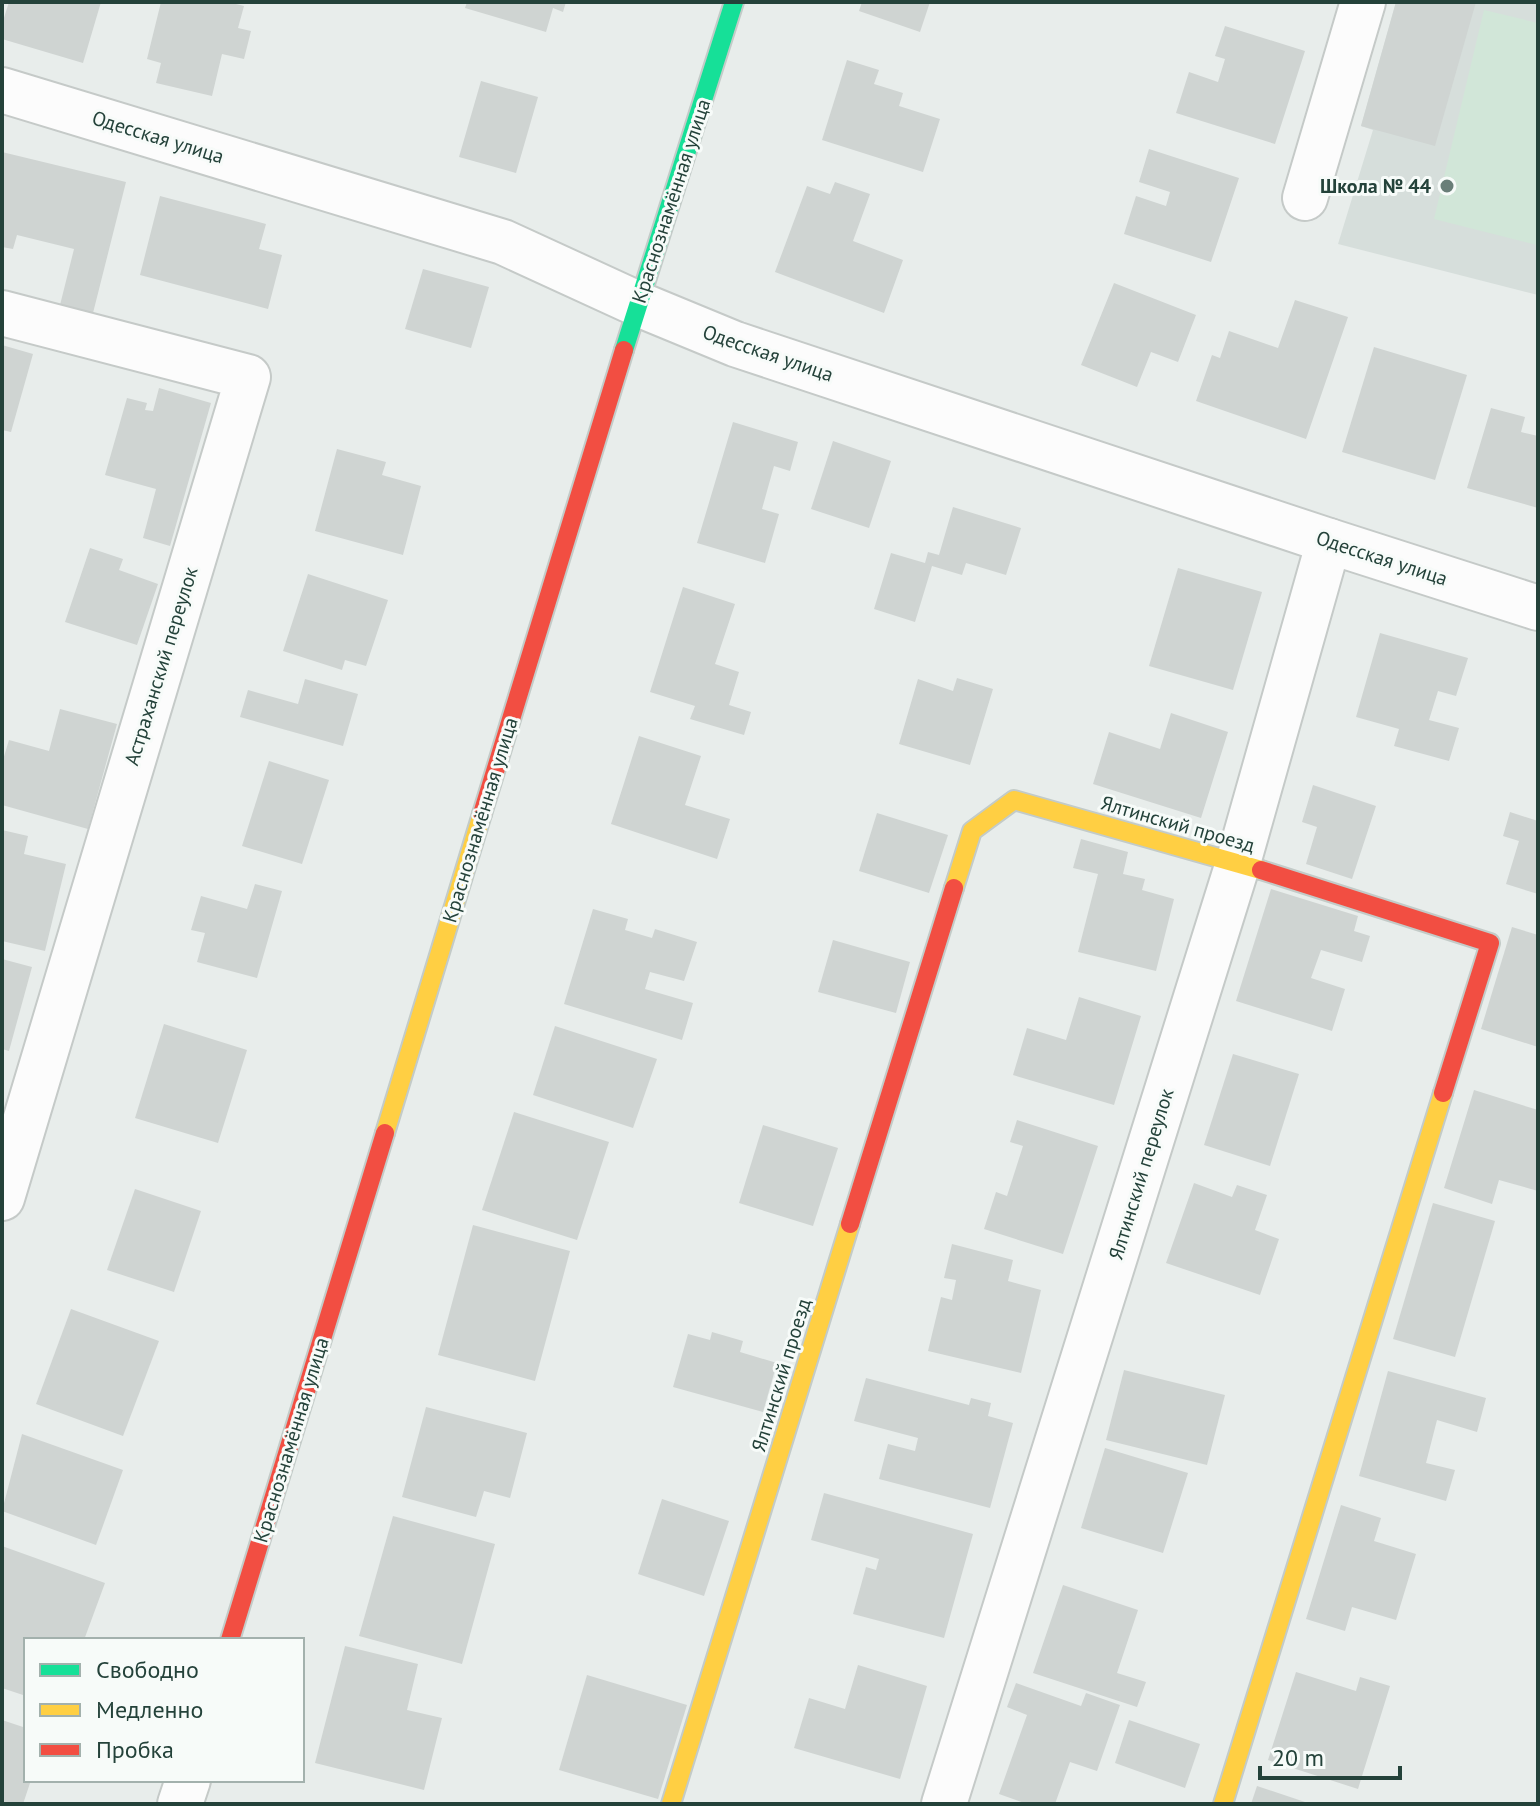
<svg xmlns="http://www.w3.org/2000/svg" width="1540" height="1806" font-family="'PT Sans',sans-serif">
	<rect width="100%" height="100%" fill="#e8edeb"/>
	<path fill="#d6dedb" d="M1396,2H1538V295L1338,244L1373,130L1361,126Z"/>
	<path fill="#d1e6d8" d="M1484,10L1538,23L1537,245L1434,219Z"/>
	<g fill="#cfd4d2">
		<path d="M9,2H101L83,63L2,39V24Z"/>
		<path d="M161,2H228L244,6L238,28L251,31L244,59L222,54L212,96L156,83L161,63L147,59Z"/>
		<path d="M467,2H566L563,12L553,8L546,32L465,8Z"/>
		<path d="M862,2H930L920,32L859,11Z"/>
		<path d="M1396,2H1476L1435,146L1361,126Z"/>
		<path d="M1225,26L1305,51L1275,144L1176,113L1189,72L1218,82L1225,59L1215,56Z"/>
		<path d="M847,60L879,70L874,84L903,93L899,106L940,119L923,172L822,140Z"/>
		<path d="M481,81L538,97L516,173L459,157Z"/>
		<path d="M1149,149L1239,178L1211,262L1124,234L1136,196L1166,206L1170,192L1139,182Z"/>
		<path d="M2,152L126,182L92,317L59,309L74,249L17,235L13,249L2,247Z"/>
		<path d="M835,182L870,194L853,241L903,260L884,313L775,272L807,186L830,194Z"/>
		<path d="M160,196L266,224L259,249L282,255L268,309L140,275Z"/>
		<path d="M423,269L489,287L471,348L405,329Z"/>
		<path d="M1114,283L1196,315L1178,362L1151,352L1137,387L1081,365Z"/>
		<path d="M1295,300L1348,317L1306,439L1196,401L1212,355L1220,358L1229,331L1278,348Z"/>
		<path d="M2,345L33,354L11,432L2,430Z"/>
		<path d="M1374,347L1467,375L1435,480L1342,452Z"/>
		<path d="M159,388L211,403L170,546L143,538L156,489L105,475L127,398L147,403L145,410L153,411Z"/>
		<path d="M1491,408L1525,417L1521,432L1538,436V508L1467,488Z"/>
		<path d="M733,422L798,442L790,471L774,466L762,509L779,514L765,563L697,543Z"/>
		<path d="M833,441L891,461L869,528L811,509Z"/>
		<path d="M337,449L386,462L382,475L421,486L403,555L315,531Z"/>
		<path d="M953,507L1021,528L1006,575L966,563L962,575L932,566L915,622L874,609L891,553L925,563L928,552L939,555Z"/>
		<path d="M90,548L123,559L119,570L158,584L137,645L65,622Z"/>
		<path d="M1178,568L1262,592L1233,690L1149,666Z"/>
		<path d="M308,574L388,600L366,666L345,660L342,670L283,651Z"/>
		<path d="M683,587L735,604L715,664L739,672L729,705L751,712L744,735L690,719L695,706L650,692Z"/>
		<path d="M1380,633L1468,658L1456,696L1438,691L1429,720L1459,728L1449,761L1394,746L1399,729L1356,717Z"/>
		<path d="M957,678L993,689L970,765L899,744L918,679L953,691Z"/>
		<path d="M305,679L358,694L343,746L240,717L248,690L298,704Z"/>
		<path d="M60,709L117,724L88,829L2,805V763L9,740L49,751Z"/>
		<path d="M1171,713L1228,732L1201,818L1093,784L1109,732L1160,749Z"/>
		<path d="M639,736L701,756L685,805L730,819L717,859L611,824Z"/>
		<path d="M269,761L329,780L302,864L242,846Z"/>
		<path d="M1313,785L1376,806L1352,879L1306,864L1317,827L1302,822Z"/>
		<path d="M1510,812L1538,821V894L1506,884L1519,841L1503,836Z"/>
		<path d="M877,813L948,835L929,893L859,871Z"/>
		<path d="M2,830L28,836L24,854L66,864L45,951L2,941Z"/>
		<path d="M1081,839L1128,852L1123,874L1145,879L1142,890L1174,899L1156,971L1078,952L1098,874L1073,868Z"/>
		<path d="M255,884L282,891L257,978L197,962L205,933L191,930L201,896L247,909Z"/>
		<path d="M1271,889L1358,916L1354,931L1370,936L1362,962L1321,950L1311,978L1345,989L1332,1031L1236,1001Z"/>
		<path d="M593,909L628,919L625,930L652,938L655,929L697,942L684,981L650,972L645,989L693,1003L682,1040L564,1004Z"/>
		<path d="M1512,927L1538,935V1047L1481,1029Z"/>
		<path d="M833,940L910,962L896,1013L818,992Z"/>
		<path d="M2,959L32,967L9,1051L2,1049Z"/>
		<path d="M1079,997L1141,1016L1114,1105L1013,1075L1027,1028L1066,1040Z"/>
		<path d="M164,1024L247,1050L218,1143L135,1118Z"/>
		<path d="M555,1026L657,1059L633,1128L533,1095Z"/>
		<path d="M1233,1054L1299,1074L1270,1166L1204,1145Z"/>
		<path d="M1474,1090L1538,1110V1191L1499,1180L1492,1204L1444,1188Z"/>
		<path d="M514,1112L609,1142L577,1240L482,1210Z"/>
		<path d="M1017,1120L1098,1146L1063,1254L984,1229L996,1192L1007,1196L1023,1146L1010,1142Z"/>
		<path d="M763,1125L838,1148L813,1226L739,1203Z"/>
		<path d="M1194,1183L1232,1197L1237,1185L1267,1195L1255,1230L1279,1239L1260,1295L1166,1263Z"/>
		<path d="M135,1189L201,1211L174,1292L107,1270Z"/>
		<path d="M1433,1203L1495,1221L1455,1357L1393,1339Z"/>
		<path d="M473,1225L570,1251L535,1381L438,1355Z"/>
		<path d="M952,1244L1013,1260L1008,1281L1041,1290L1021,1373L928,1351L941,1297L952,1300L956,1280L944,1278Z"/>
		<path d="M71,1309L159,1341L123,1436L36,1404Z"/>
		<path d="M712,1332L743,1341L740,1352L777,1363L763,1412L673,1387L688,1334L710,1340Z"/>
		<path d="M1124,1370L1225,1395L1207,1465L1106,1440Z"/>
		<path d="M1388,1371L1486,1398L1477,1432L1437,1420L1426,1463L1455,1470L1446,1501L1359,1476Z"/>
		<path d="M866,1378L969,1405L971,1398L991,1403L988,1416L1013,1423L990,1508L879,1479L888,1444L915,1451L918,1438L854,1421Z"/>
		<path d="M426,1407L527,1433L510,1498L484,1491L476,1517L402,1497Z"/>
		<path d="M22,1434L123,1470L96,1545L2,1511Z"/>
		<path d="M1105,1448L1188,1473L1163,1553L1081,1528Z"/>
		<path d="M824,1493L973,1534L944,1638L853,1614L866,1567L876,1570L879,1559L811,1540Z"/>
		<path d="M662,1499L729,1521L704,1596L638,1574Z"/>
		<path d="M1341,1505L1381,1518L1374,1541L1416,1554L1396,1620L1352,1607L1345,1631L1306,1619Z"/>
		<path d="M393,1516L495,1544L462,1664L359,1636Z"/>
		<path d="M2,1546L105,1583L84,1640H26V1696L2,1688Z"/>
		<path d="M1063,1585L1138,1610L1117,1673L1146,1682L1137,1707L1033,1673Z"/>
		<path d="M345,1646L418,1664L407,1710L442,1718L424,1790L315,1763Z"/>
		<path d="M858,1665L927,1686L900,1779L794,1748L809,1698L845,1709Z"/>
		<path d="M1296,1672L1356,1691L1360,1677L1390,1686L1358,1789L1268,1760Z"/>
		<path d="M587,1675L687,1705L658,1799L559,1770Z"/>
		<path d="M1016,1683L1081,1706L1086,1693L1120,1705L1097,1771L1070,1762L1055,1804H1027L999,1794L1027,1715L1007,1707Z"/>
		<path d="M2,1720L26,1728V1780H31L23,1804H2Z"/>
		<path d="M1129,1720L1200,1744L1185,1788L1115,1763Z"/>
		<path d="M1257,1786L1308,1803V1804H1251Z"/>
	</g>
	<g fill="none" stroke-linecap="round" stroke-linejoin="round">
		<g stroke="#c5cac8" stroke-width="48">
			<g id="street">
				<path d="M2,90L503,242L638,304L735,344L1329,541L1538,608"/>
				<path d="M1305,198L1363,2"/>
				<path d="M2,313L248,377L2,1198"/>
				<path d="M180,1804L188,1780"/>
				<path d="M944,1804L1238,863L1329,541"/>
			</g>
		</g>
		<g stroke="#c3cbc8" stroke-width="22">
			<path id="fast" d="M624,350L734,2"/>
		</g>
		<g stroke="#c3cbc8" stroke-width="22">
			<g id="slow">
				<path d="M954,888L972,831L1014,800L1261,870"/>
				<path d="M385,1133L482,814"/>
				<path d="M671,1804L850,1224"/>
				<path d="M1223,1804L1443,1093"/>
			</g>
		</g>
		<g stroke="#c3cbc8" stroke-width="22">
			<g id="jam">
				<path d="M482,814L624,350"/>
				<path d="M1261,870L1490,943L1443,1093"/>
				<path d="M850,1224L954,888"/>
				<path d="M230,1640L385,1133"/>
			</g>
		</g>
		<use href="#street" stroke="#fcfcfc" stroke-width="44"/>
		<use href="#fast" stroke="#16e098" stroke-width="18"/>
		<use href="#slow" stroke="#ffcf43" stroke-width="18"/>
		<use href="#jam" stroke="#f24e42" stroke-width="18"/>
	</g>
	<circle fill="#697e78" stroke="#f7fbf9" stroke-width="3" cx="1447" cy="186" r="8"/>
	<g text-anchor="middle" stroke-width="6" stroke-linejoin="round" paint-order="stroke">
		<g font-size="20" fill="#24423a" stroke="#f7fbf9">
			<text transform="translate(158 137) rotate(17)" y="7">Одесская улица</text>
			<text transform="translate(671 201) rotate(-72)" y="7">Краснознамённая улица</text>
			<text transform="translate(768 353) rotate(19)" y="7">Одесская улица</text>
			<text transform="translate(1382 558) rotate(18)" y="7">Одесская улица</text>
			<text transform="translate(161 666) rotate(-73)" y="7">Астраханский переулок</text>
			<text transform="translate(480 820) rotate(-73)" y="7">Краснознамённая улица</text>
			<text transform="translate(1178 824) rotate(16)" y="7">Ялтинский проезд</text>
			<text transform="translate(1141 1174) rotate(-73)" y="7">Ялтинский переулок</text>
			<text transform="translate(781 1375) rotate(-73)" y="7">Ялтинский проезд</text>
			<text transform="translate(291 1440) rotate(-73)" y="7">Краснознамённая улица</text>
		</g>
		<g font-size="20" font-weight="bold" fill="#24423a" stroke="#f7fbf9" text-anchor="end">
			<text x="1431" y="193">Школа № 44</text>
		</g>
	</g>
	<rect width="1540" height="1806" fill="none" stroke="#24423a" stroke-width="8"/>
	<rect x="24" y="1638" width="280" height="144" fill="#f7fbf9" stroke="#a3b1ad" stroke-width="2"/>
	<rect x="40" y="1664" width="40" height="12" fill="#16e098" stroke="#a3b1ad" stroke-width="2"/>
	<text x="96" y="1678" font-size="24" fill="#24423a">Свободно</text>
	<rect x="40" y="1704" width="40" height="12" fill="#ffcf43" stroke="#a3b1ad" stroke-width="2"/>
	<text x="96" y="1718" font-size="24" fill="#24423a">Медленно</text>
	<rect x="40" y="1744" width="40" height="12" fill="#f24e42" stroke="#a3b1ad" stroke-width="2"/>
	<text x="96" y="1758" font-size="24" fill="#24423a">Пробка</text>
	<path d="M1260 1766v12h140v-12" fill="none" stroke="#24423a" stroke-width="4"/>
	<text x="1272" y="1766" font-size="24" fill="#24423a" stroke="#f7fbf9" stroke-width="6" paint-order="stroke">20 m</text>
</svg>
